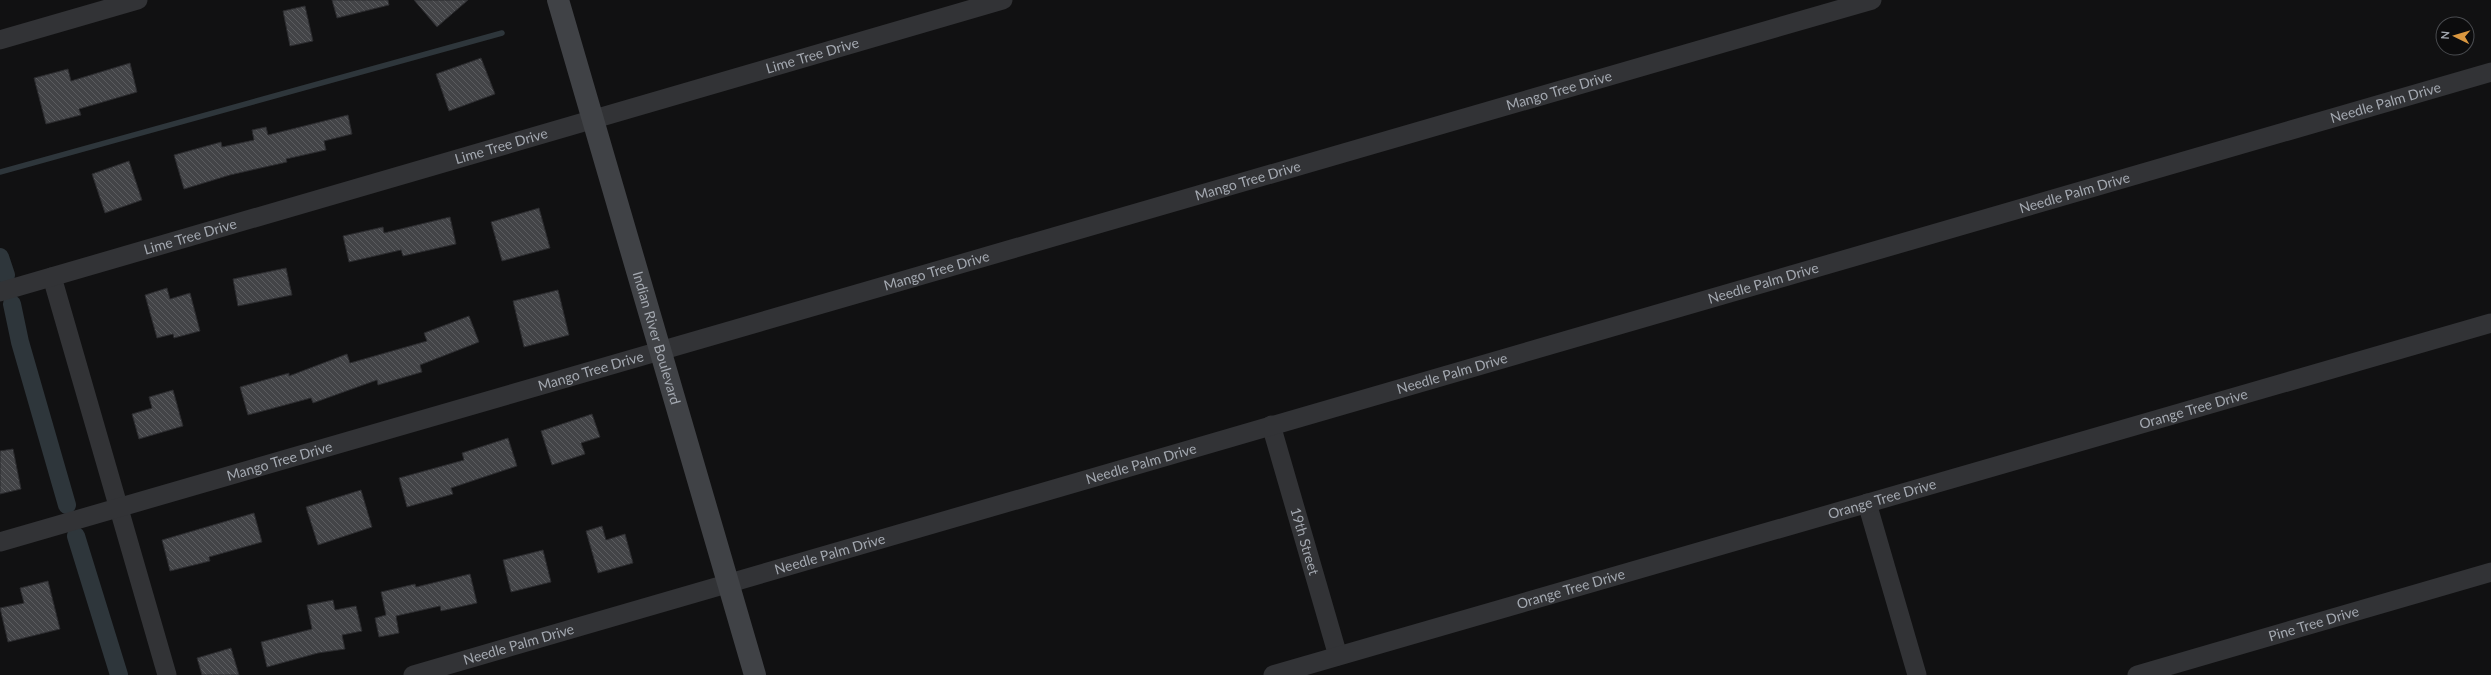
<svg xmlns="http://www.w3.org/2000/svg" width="2491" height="675" font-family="Lato,sans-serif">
	<defs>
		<pattern id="building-back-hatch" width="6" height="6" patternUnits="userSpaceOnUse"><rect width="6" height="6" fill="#434447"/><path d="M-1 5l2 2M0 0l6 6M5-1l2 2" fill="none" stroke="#5b5c5f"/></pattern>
	</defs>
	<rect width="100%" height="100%" fill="#111112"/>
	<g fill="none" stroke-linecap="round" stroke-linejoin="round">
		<path stroke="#2e363b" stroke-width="5.5" d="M0,172L502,33"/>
		<g stroke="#2e363b" stroke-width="18">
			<path d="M0,257L6,275"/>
			<path d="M12,304L20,342L67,505"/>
			<path d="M76,536L119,675"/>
		</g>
	</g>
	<g fill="url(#building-back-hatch)" stroke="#2b2b2e">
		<path d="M332,0H388L389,5L337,18Z"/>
		<path d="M414,0H468L437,27Z"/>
		<path d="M305,6L313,41L290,46L283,11Z"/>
		<path d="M481,58L495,94L449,111L436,74Z"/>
		<path d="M130,63L137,92L79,109L81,115L46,124L34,78L68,69L71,81Z"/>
		<path d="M348,115L352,134L324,141L326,150L286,159L287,162L230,175L184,189L174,155L221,142L222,147L254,140L252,130L266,127L268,135Z"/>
		<path d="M129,161L142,200L105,213L92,174Z"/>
		<path d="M539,208L550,248L502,261L491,222Z"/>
		<path d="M450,217L456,244L403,256L401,250L349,262L343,236L383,227L384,233Z"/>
		<path d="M286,268L292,295L238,306L233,279Z"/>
		<path d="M167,288L170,299L190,293L200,331L174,338L173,334L157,338L145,295Z"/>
		<path d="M558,290L569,335L524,347L513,301Z"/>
		<path d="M469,316L479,342L420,365L422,372L378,385L377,380L313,403L311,398L248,415L240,387L289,373V376L347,354L350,363L427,341L424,333Z"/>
		<path d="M173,390L183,426L139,439L132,414L152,408L149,397Z"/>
		<path d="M592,414L600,437L581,443L585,454L552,465L541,431Z"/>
		<path d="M508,438L517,466L451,488L453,494L407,507L399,478L464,460L462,453Z"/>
		<path d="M13,449L21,489L0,494V451Z"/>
		<path d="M361,490L372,527L318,545L306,507Z"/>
		<path d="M254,513L262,542L209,557L210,561L170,571L162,540Z"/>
		<path d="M602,526L606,540L625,534L633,563L598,573L586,531Z"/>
		<path d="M543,550L551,582L511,592L503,560Z"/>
		<path d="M470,574L477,603L441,611L440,606L396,616L399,633L379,637L375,618L386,615L381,592L415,584L416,587Z"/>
		<path d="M48,581L60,629L8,642L0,608L24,603L20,588Z"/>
		<path d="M333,600L335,610L356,606L362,631L342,635L345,649L318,653L267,667L261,642L312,629L307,605Z"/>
		<path d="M231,648L239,675H202L197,658Z"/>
	</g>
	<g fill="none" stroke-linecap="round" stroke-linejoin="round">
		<g stroke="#323336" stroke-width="19">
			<path d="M0,40L138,0"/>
			<path d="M52,277L167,675"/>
			<path id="s1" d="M0,292L1003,0"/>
			<path id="s2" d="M1271,425L1338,656"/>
			<path d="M1867,503L1917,675"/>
			<path id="s3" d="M0,542L1872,0"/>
			<path id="s4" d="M413,675L2491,72"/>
			<path id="s5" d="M1273,675L2491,323"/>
			<path id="s6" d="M2137,675L2491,572"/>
		</g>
		<path stroke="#404246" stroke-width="22" id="s7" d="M558,0L755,675"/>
	</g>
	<g text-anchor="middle" stroke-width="3.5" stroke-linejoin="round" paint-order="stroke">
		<g font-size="14" fill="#a4a9b1" stroke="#0c0c0d">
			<text dy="5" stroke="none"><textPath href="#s1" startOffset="846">Lime Tree Drive</textPath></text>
			<text dy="5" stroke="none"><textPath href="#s3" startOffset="1623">Mango Tree Drive</textPath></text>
			<text dy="5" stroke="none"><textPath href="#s4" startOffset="2054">Needle Palm Drive</textPath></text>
			<text dy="5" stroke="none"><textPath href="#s1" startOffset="522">Lime Tree Drive</textPath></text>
			<text dy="5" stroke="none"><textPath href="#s3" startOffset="1299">Mango Tree Drive</textPath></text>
			<text dy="5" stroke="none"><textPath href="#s4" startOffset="1730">Needle Palm Drive</textPath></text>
			<text dy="5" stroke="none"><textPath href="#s1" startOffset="198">Lime Tree Drive</textPath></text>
			<text dy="5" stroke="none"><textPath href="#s3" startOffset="975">Mango Tree Drive</textPath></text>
			<text dy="5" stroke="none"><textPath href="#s4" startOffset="1406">Needle Palm Drive</textPath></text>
			<text dy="5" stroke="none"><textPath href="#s7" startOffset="352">Indian River Boulevard</textPath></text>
			<text dy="5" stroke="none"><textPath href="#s3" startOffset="615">Mango Tree Drive</textPath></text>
			<text dy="5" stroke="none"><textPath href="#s4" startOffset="1082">Needle Palm Drive</textPath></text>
			<text dy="5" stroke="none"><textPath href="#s5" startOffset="958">Orange Tree Drive</textPath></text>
			<text dy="5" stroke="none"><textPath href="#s3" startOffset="291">Mango Tree Drive</textPath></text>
			<text dy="5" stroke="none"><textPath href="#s4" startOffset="758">Needle Palm Drive</textPath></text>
			<text dy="5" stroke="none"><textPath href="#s5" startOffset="634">Orange Tree Drive</textPath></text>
			<text dy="5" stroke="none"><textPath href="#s2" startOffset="121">19th Street</textPath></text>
			<text dy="5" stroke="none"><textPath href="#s4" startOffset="434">Needle Palm Drive</textPath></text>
			<text dy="5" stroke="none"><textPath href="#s5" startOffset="310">Orange Tree Drive</textPath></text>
			<text dy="5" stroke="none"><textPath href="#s6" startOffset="184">Pine Tree Drive</textPath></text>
			<text dy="5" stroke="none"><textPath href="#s4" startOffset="110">Needle Palm Drive</textPath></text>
		</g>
	</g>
	<g transform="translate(2455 36) rotate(275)"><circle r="19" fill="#0c0c0d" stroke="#494b4f"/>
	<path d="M0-3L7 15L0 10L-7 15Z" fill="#db9840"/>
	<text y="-6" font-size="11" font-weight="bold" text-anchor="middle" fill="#a4a9b1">N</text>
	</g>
</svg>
